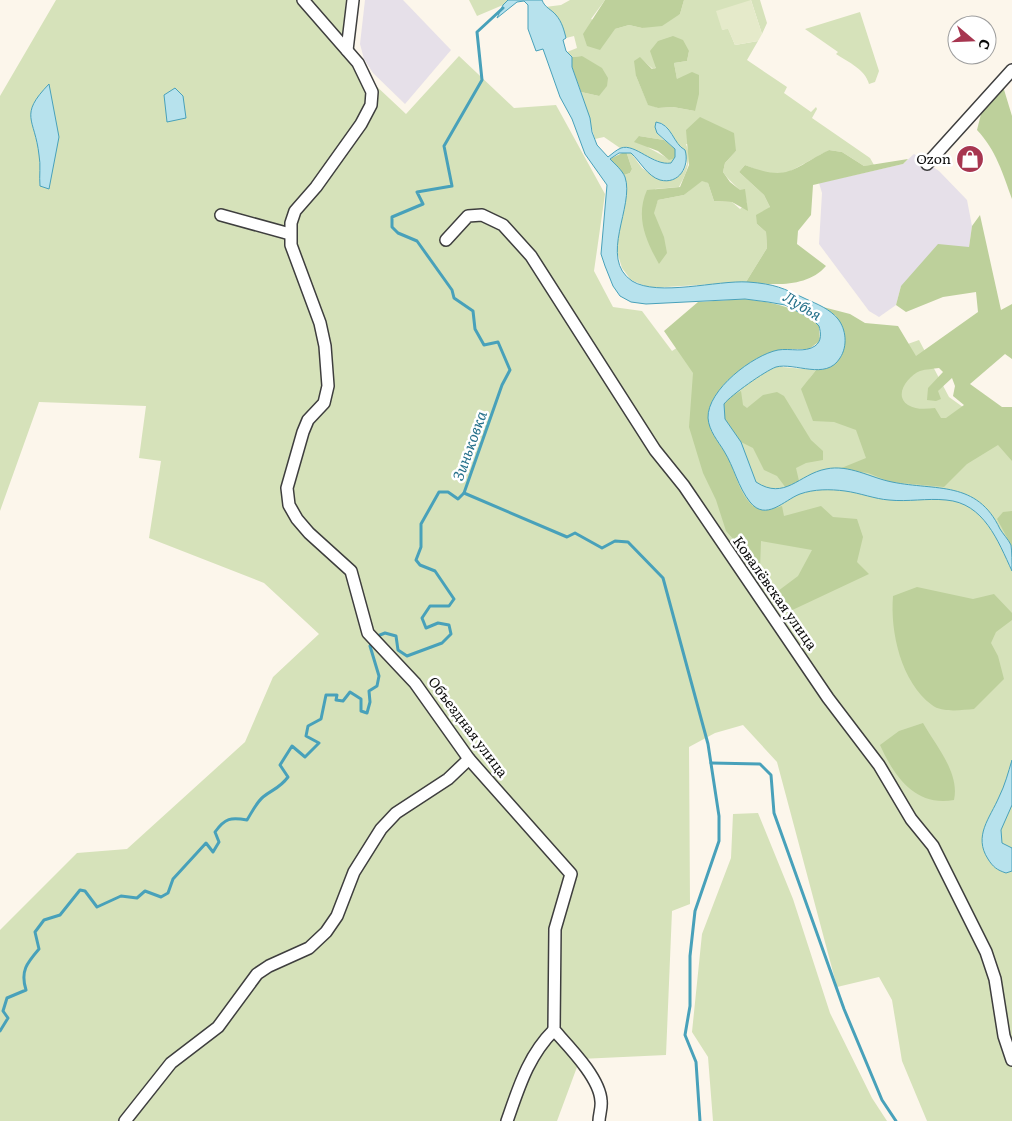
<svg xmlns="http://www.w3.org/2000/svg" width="1012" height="1121" font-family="Literata,serif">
	<rect width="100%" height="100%" fill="#fcf6eb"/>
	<g fill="#e6e0e9">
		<path d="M365,0H403L451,50L405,104L373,73L364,59L360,44Z"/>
		<path d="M914,154L939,171L967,200L972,226L969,247L901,286L896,305L879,317L869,311L819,244L822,193L819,183L903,164Z"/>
	</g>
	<g fill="#d6e2ba" fill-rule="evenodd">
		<path d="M56,0H346L341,53L406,114L459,56L514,108L556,105L605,194L594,271L613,307L642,311L672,351L726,316L782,367L816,370L809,379L919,340L949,397L999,433L1012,429V1121H927L902,1061L892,1000L879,977L837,987L777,762L743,725L715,733L689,747L690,904L672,911L666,1055L580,1059L557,1121H0V930L77,853L127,849L245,742L273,677L319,634L264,583L149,538L161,461L139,458L146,406L39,402L0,511V96Z"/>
		<path d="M451,0H508L503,5L477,16L469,0Z"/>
		<path d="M570,0H605L591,19L615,29L629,25L642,28L680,14L684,0H760L767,23L762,34L751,0L722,30L728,28L735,45L758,41L747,60L787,87L784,93L811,112L816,107L817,109L812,118L870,158L874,165L864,166L842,152L829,150L787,173L767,174L745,165L739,172L764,195L770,207L757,224L766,232L767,248L746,282L650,288L631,280L622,268L616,248L627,189L624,175L630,173L632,169L626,151L631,153L642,168L658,179L683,172L687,164L685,150C673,144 672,123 656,122L657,133L664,140L639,136L649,148L669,159L676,158L671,163L665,164L625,147L620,148L604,137L595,139L581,92L599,96L582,56L572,57L567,52L577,48L574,36L566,38C562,24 557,15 545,7L561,5ZM689,51L687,61L674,63L677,79L695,111L673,107L658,108L648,104L636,76L640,58L653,69ZM686,144L736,151L725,163L723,172C731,184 743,189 747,203L740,209L732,202L714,201L708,183L702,180L684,195L658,200L653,213L655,189L679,187C687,172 692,160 686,144Z"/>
		<path d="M860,12L879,71L875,82L869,84C865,69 848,62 836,54L838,52L805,29Z"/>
		<path d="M758,813L793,899L830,1013L872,1098L887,1121H713L708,1057L692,1032L702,934L731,858L733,814Z"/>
	</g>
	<g fill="#bdd09b" fill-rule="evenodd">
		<path d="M605,0H684L680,14L662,26L642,28L629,25L615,29L600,50L587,46L583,34Z"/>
		<path d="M673,36L683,40L689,51L687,61L674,63L677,79L692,72L699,75V94L695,111L673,107L658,108L648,105L636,76L634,61L640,57L652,69L656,68L650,51L658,41Z"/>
		<path d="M582,56L602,68L608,78L607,86L599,96L581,92L572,67V57Z"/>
		<path d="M1002,83L1012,116V199C1003,174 996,150 977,130L982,110Z"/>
		<path d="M700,117L734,133L736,151L725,163L723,172L730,182L740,190L745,189L748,211L732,202L714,201L708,183L702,181L684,195L658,200L654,213L664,237L667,253L659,264C646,241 635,217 647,190L680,187L689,165L686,130Z"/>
		<path d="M639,136L664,140L675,149L676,158L669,160L658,151L634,142Z"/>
		<path d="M829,150L842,152L864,166L908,159L903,164L813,185L811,215L798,231L797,244L826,266C807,288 773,285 746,282L767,248L766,232L757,224L756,215L770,207L764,195L739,172L745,165C789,182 791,169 829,150Z"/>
		<path d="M626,151L632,169L630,173L624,175L610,159Z"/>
		<path d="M980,215L1001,310L1012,304V359L1005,354L970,384L1002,407H1012V461L998,445L967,464L944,487L890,482L868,473L839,469L866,458L856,430L834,422L813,421L801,389L816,370L834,365L841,357L845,340L836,316L823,307L850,314L865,323L898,326L916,356L978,312L976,292L943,297L906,312L896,305L901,286L938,244L969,247L972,226ZM939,368L943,372L928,388L927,400L936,401L941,399L938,391L952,378L955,386L953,396L964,405L946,418H941L935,408C926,409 916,410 908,405C893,395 908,376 920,371C926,369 933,369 939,368Z"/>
		<path d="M745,299C771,302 799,307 819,326L820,341L809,349H789L743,368L710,429C716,438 722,447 727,456C735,471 739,493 752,505C760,512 773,509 782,506L784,516L821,506L833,517L857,519L863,537L857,562L869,574L786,613L780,605L778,591L798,576L812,550L761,541L760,569L726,531L716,500L703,473L689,427L693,373L664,331L698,302Z"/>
		<path d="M741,391L743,405L747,408L763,395L777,392L784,396L811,440L823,451V460L806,463L796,468L799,481L786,488L777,476L764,470L753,448L741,442L725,419L724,404L730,397Z"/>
		<path d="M1012,511V547L997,519L1003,512Z"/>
		<path d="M917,587L973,599L994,594L1012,613V620L996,632L991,643L998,656L1004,679L974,709C962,710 942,713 932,705C901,682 890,632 893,596Z"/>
		<path d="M923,723C936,746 960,773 954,800C915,807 894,776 880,745L899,731Z"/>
	</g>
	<path fill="#e5eaca" d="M751,0L762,34L758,41L735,45L728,29L722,30L716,11Z"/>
	<g fill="#b7e2ed" stroke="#48a1ba">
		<path d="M508,0H542C545,8 551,9 556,15C562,22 564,30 566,38L563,40L566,51L572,57V67L590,118L592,132L597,145L608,157C612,154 616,150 621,148C635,143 653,166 671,163L675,157V149L657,133L655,127L656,122C672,124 673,144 685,150C690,166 679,185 660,180C647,176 640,161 631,153H619L610,159C615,164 622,170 625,177C635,206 598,258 632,281C658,297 717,280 748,282C775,284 783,288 806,299C817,304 830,309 838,319C846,329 848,346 840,358C826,381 795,362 776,367C765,371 731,395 724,404L725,419L741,442L756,482C785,501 799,474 826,469C849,464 871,478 892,482C936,491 977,480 1000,529C1003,534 1008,539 1011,545C1012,552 1012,563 1012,571C998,541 984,503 946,500C927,498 908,502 889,500C875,499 860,493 845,491C830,489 814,489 800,494C784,500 766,522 750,502C738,487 734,467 724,451C718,441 709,431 708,418C707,390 753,355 778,350C790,348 805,353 815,346C822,341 821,333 819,326L812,319L785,305L768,302L745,299L646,304L631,302L620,296L613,286L605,266L601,254L607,185L585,154L572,119L560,97L543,49L536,51L528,29V5L524,1L517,2L497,18L503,5Z"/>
		<path d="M49,84L59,137L49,189L40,186C39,176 41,165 39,155C35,118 18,116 49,84Z"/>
		<path d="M175,88L183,96L186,118L167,122L164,95Z"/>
		<path d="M1012,760V805L1001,830L1002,843L1012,848V871L1006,873C997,870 993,867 988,859C973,836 990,818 999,797C1005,785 1008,773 1012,760Z"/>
	</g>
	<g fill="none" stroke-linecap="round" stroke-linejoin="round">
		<g stroke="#48a1ba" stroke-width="3">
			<path d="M464,493L567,537L575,533L602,548L615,541L628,542L663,578L708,744L719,816V841L695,911L690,956V1006L685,1035L696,1062L700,1121"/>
			<path d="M711,763L760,764L771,775L774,813L844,1009L882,1100L896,1121"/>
			<path d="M0,1031L8,1018L3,1011L7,998L26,990C20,971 27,963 39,949L35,932L44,920L60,915L80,890L85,891L97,907L121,896L137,898L145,891L161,897L168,893L173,879L206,843L213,852L219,842L215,832C225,818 231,817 247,820C252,812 256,803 263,797C273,789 280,788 288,777L280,765L292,746L305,757L319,743L306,736L308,726L321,719L326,695H337L336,700L343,701L350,692L361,699V711L367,713L370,702L369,691L377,686L379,676L370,646L375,637L385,633L396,636L398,650L407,656L442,643L451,634L449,625L438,623L426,628L422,618L430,606H449L454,599L435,571L420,565L416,560L421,547V524L439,492H448L458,499L464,493L502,385L510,370L498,342L484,345L475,329L473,311L454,298L452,290L417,241L398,233L392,227V217L423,204L417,192L452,186L444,146L482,80L477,32L503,8"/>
		</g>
		<g stroke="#3e3e3e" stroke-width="14">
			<g id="street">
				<path d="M303,0L358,63L372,92L371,105L361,124L316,187L295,211L291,223V245L320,323L325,346L328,386L324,403L308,420L303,432L287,488L289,505L297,519L309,533L351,571L368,633L415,683L469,759L571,874L555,929L554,1030C569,1047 600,1078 601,1101C602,1108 599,1115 599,1121"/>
				<path d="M347,50L353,0"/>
				<path d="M927,164L1012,70"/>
				<path d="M221,215L290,234"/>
				<path d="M446,240L468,216L482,215L503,225L531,256L655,450L684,486L828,698L879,765L911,819L933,846L986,952L995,979L1004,1036L1012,1060"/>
				<path d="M125,1121L171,1063L218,1027L257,974L269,966L309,948L326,932L337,916L354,872L381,829L396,813L448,779L469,759"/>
				<path d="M507,1121C519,1087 528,1056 554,1030"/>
			</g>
		</g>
		<use href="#street" stroke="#fff" stroke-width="11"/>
	</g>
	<defs>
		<g id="shop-disc" transform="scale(1.4375)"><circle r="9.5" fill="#a73650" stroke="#fff"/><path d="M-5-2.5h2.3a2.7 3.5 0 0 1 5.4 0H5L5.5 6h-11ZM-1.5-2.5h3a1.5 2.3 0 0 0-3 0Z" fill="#fff"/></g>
	</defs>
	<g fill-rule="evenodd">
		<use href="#shop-disc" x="970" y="159"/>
	</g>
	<g text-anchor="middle" stroke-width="5" stroke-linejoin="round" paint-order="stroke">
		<g font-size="14" fill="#0b0b0b" stroke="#fff" text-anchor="end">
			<text x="951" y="164">Ozon</text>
		</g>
		<g font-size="14" fill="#0b0b0b" stroke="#fff">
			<text transform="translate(775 593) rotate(55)" y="5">Ковалёвская улица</text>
			<text transform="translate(468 727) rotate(53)" y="5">Объездная улица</text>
		</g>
		<g font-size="15" font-style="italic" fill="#26718b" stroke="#fff">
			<text transform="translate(802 306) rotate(31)" y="5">Лубья</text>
			<text transform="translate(470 446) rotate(-70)" y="5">Зиньковка</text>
		</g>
	</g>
	<g transform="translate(972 40) rotate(109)"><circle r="24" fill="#ffffff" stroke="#9d9d9d"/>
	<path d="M0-4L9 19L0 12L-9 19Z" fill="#a73650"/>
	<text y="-8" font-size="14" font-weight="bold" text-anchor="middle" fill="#0b0b0b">С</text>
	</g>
</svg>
